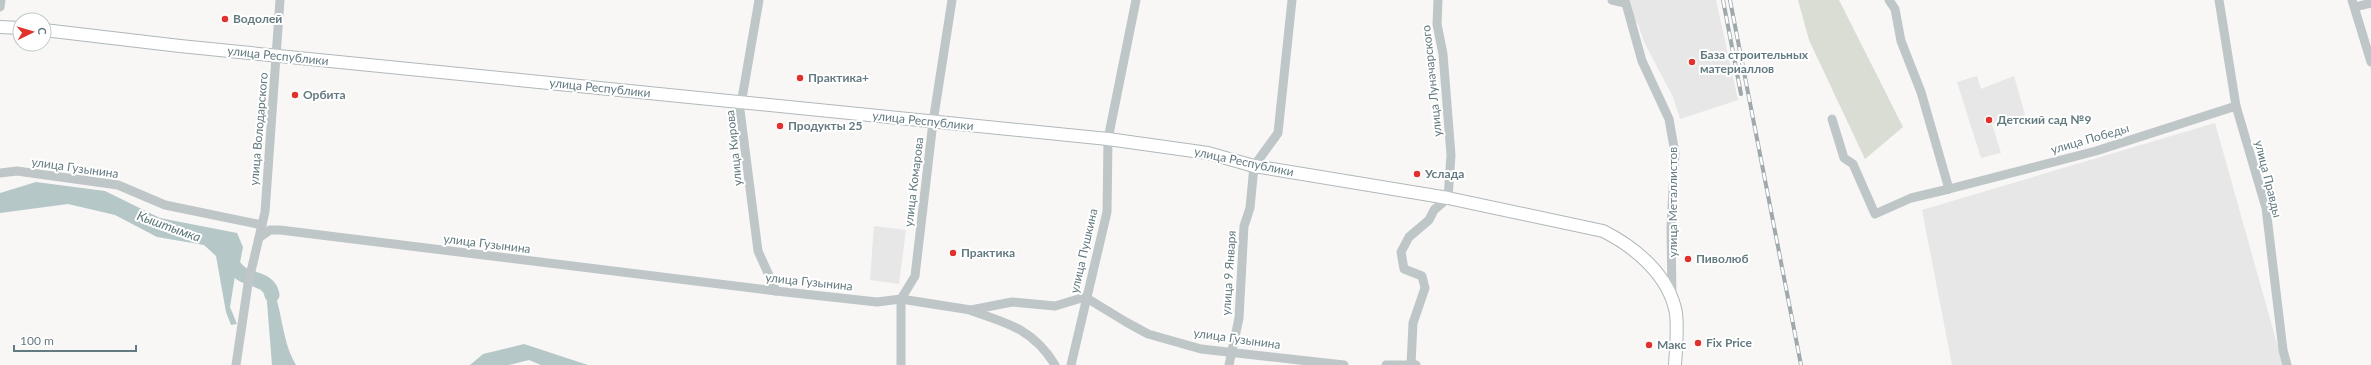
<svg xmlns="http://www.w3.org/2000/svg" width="2371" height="365" font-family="Lato,sans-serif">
	<rect width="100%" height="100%" fill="#f8f7f5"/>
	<g fill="#e6e7e6">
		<path d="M1630,0H1716L1738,100L1680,119L1673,97L1644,42L1638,24L1633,20Z"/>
		<path d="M1977,76L1981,89L2014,76L2025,115L1992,124L2001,153L1981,158L1957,82Z"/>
		<path d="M2215,123L2283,365H1952L1922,210Z"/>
		<path d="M874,226L906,230L899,284L870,280Z"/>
	</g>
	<path fill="#d9ddd4" d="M1798,0H1839L1903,127L1865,159L1809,40Z"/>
	<g fill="#b6c7c8">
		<path d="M36,182L105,191L160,218L237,233L243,247L239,268L243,275L235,276L230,307L237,324L231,325L226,312L216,256L204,245L157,237L115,215L68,204L0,213V193Z"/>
		<path d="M268,277C283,304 280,338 296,365H272L266,290L261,288V280Z"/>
		<path d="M524,344L588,365H541L529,360L509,365H470L483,354Z"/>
	</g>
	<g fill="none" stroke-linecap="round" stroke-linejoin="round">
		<path stroke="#b6c7c8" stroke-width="15" d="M229,261C233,265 237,271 242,274C253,281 269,279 272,295"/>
		<g stroke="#b0b8ba" stroke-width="14">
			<g id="major">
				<path d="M0,27L20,28"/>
				<path d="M44,30L180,46L1108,139L1208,153L1254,166L1448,198L1603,231C1635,247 1669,275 1676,313C1678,330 1676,348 1675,365"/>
			</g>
		</g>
		<g stroke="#bfc6c8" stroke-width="9">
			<path d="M759,0L740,110L758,251L776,291"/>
			<path d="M1612,0L1625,3"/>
			<path d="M1625,0L1642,61L1669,119L1675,153L1671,227L1672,297"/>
			<path d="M1889,0L1895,9L1901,41L1921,92L1949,189L2096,151L2236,106"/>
			<path d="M2219,0L2236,106L2266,208L2283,350L2287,365"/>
			<path d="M2352,0L2371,62"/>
			<path d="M0,7L1,0"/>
			<path d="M2355,7L2371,3"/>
			<path d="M1832,119L1844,158L1853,164L1875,214L1911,198L1949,189"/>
			<path d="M0,173L17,171L118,185L165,205L262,225"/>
			<path d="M260,237L270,230H280L776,291L877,302L901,299L971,310L1012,302L1055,306L1085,297L1126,322L1148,334L1201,349L1344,365"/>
			<path d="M972,311C1008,323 1034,330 1055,365"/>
			<path d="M236,365L248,284L265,212L280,0"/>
			<path d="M901,365V299L915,276L933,122L952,0"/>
			<path d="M1071,365L1107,212L1108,139L1136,0"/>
			<path d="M1229,365L1239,318L1244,226L1250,208L1254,166L1278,133L1292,0"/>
			<path d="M1386,365H1416"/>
			<path d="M1411,365L1413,323L1425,288L1422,276L1404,269L1401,252L1409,237L1429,220L1434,210L1448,198L1451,155L1443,54L1437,24L1438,0"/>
		</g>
		<use href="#major" stroke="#fff" stroke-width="12"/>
		<g stroke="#9ea9ac" stroke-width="4">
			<g id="rail">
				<path d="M1723,0L1741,94"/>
				<path d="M1730,0L1801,365"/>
			</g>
		</g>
		<use href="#rail" stroke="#fff" stroke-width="2.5" stroke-dasharray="8" stroke-linecap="butt"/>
	</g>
	<g fill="#e1312d" stroke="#fff" stroke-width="1.5">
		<circle cx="225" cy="19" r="4"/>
		<circle cx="1692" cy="62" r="4"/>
		<circle cx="800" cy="78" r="4"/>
		<circle cx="295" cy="95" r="4"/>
		<circle cx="1989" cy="120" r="4"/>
		<circle cx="780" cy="126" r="4"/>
		<circle cx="1417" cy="174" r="4"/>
		<circle cx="953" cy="253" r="4"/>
		<circle cx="1688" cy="259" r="4"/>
		<circle cx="1698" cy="343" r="4"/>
		<circle cx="1649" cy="345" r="4"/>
	</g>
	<g text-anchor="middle" stroke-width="4" stroke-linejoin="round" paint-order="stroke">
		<g font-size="12" font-weight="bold" fill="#637a80" stroke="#fff" text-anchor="start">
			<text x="233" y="23">Водолей</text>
			<text x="1700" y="59">База cтроительных<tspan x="1700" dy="14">материаллов</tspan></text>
			<text x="808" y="82">Практика+</text>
			<text x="303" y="99">Орбита</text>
			<text x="1997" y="124">Детский сад №9</text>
			<text x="788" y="130">Продукты 25</text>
			<text x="1425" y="178">Услада</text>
			<text x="961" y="257">Практика</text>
			<text x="1696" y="263">Пиволюб</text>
			<text x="1706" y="347">Fix Price</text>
			<text x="1657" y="349">Макс</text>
		</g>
		<g font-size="12" fill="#637a80" stroke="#fff">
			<text transform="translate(278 56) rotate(6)" y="4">улица Республики</text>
			<text transform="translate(1432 81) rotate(-96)" y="4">улица Луначарского</text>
			<text transform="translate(600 88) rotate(6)" y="4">улица Республики</text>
			<text transform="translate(923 121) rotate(6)" y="4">улица Республики</text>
			<text transform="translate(259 129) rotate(-85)" y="4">улица Володарского</text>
			<text transform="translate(2090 139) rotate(-16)" y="4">улица Победы</text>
			<text transform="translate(734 148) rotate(-96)" y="4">улица Кирова</text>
			<text transform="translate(1244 162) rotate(12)" y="4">улица Республики</text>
			<text transform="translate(75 168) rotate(8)" y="4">улица Гузынина</text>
			<text transform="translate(2268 179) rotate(76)" y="4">улица Правды</text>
			<text transform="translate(914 182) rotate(-83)" y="4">улица Комарова</text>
			<text transform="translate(1673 202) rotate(-90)" y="4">улица Металлистов</text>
			<text transform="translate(487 244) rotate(7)" y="4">улица Гузынина</text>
			<text transform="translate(1084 251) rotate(-77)" y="4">улица Пушкина</text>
			<text transform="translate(1229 273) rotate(-86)" y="4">улица 9 Января</text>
			<text transform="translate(809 282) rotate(6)" y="4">улица Гузынина</text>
			<text transform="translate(1237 339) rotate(8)" y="4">улица Гузынина</text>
		</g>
		<g font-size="13" font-style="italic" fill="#5e787a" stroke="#fff">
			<text transform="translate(169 226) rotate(20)" y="5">Кыштымка</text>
		</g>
	</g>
	<g transform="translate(32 32) rotate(85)"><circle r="19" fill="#ffffff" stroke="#c1cacc"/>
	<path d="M0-3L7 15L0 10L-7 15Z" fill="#e1312d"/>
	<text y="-6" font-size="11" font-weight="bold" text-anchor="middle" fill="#637a80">С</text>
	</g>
	<path d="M14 345v6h122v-6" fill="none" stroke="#637a80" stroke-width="2"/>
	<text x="20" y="345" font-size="12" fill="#637a80" stroke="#ffffff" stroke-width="3" paint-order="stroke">100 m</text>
</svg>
